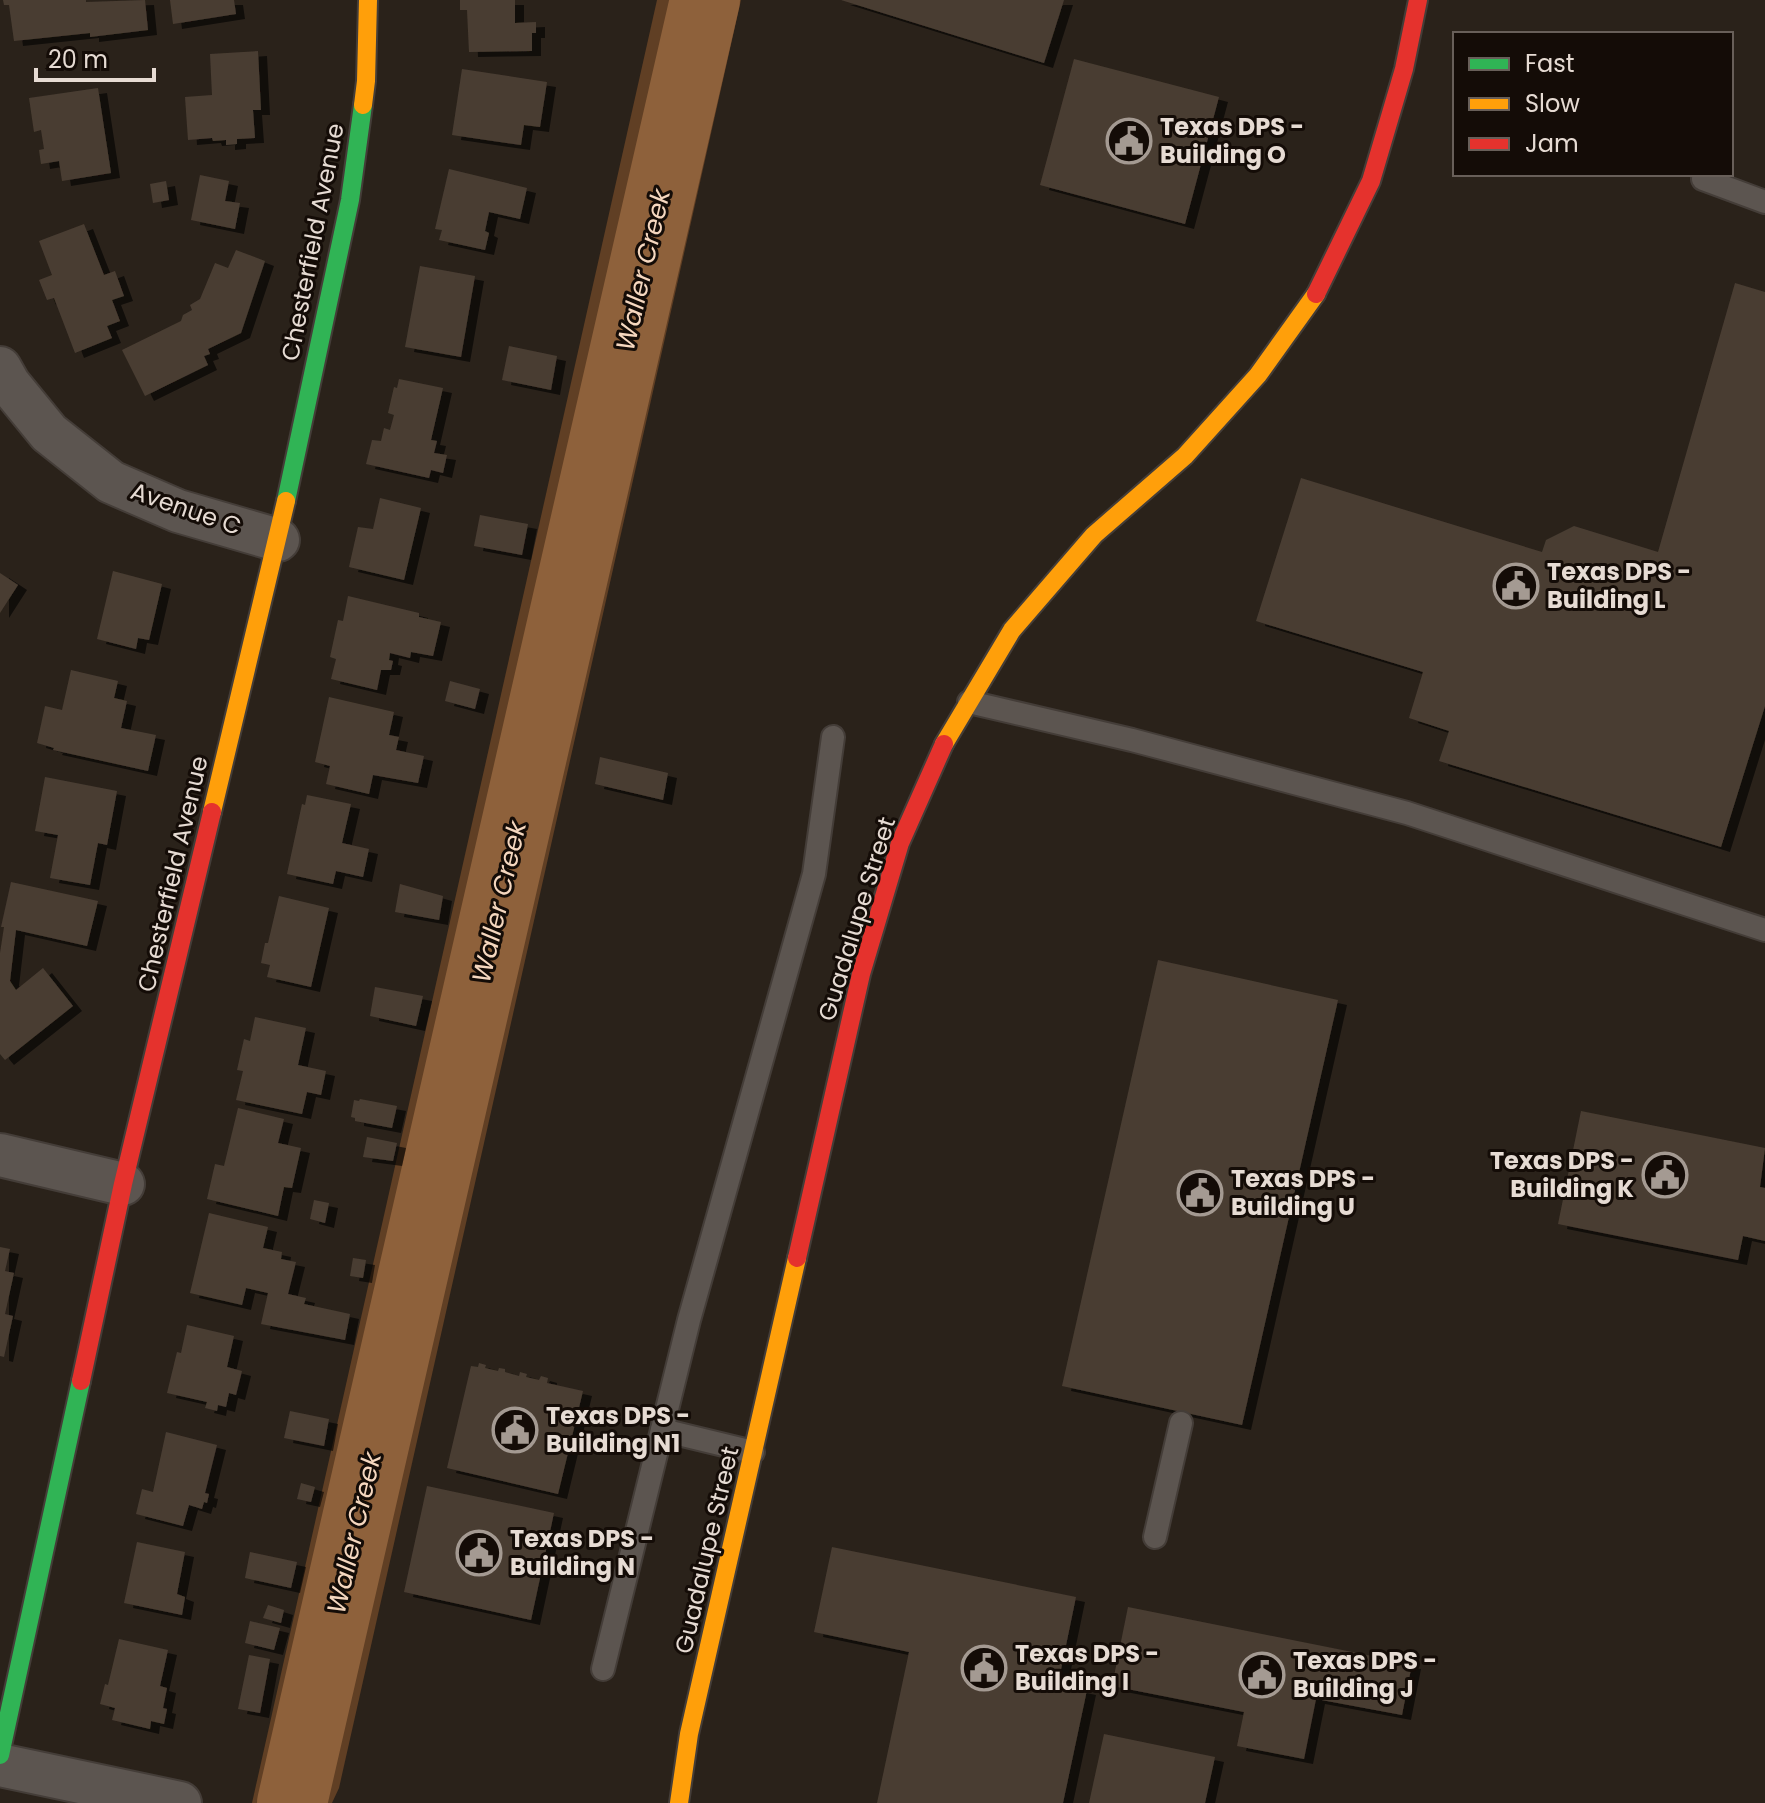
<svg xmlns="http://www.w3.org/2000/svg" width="1765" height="1803" font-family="Poppins,sans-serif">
	<defs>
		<filter id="shadow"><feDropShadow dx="9" dy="5" stdDeviation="0" flood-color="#0009"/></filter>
	</defs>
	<rect width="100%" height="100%" fill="#2a221a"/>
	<path fill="#603f24" d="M657,0H741L339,1788L332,1803H252Z"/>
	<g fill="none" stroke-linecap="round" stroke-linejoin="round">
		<path stroke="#8e613b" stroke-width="70" d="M292,1803L705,0"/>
	</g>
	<g fill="#493d32" filter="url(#shadow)">
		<path d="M3,0H86V2L145,0L148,30L90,37V33L14,41L9,5H4Z"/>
		<path d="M170,0H234L236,14L173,24Z"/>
		<path d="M460,0H515V23L536,22V33H532V51L469,52L467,10H460Z"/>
		<path d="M841,0H1064L1044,63Z"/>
		<path d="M258,51L261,110H253L255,138L237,139V144L226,145V140L213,141L212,138L188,140L185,97L212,95L210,54Z"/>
		<path d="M1074,59L1219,97L1185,224L1040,185Z"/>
		<path d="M462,69L547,82L540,127L524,125L521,145L452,135Z"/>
		<path d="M98,88L111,173L62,181L59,161L41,164L39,150L44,149L41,130L34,132L29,98Z"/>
		<path d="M449,169L527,188L520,219L489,212L485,231L489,233L485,250L439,240L442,230L435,229Z"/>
		<path d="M200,175L229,181L225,201L240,203L235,229L191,220Z"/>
		<path d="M166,181L169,200L153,203L150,184Z"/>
		<path d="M84,224L104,275L115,271L124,296L112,300L120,321L107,326L112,338L75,353L54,298L47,300L39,280L52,275L39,241Z"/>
		<path d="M236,250L265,261L241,333L208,349L210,354L204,356L208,365L145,396L122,350L181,321L183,315L192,310L190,305L200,299L215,263L228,268Z"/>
		<path d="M420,266L475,276L461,357L405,347Z"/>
		<path d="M1735,283L1765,292V706L1721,847L1439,761L1449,731L1409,718L1423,672L1256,621L1301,478L1542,552L1546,540L1574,526L1658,552Z"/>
		<path d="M509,346L557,356L551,390L502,380Z"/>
		<path d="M399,379L443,388L431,440L437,441L434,453L447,455L443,473L431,470L429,478L366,464L372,440L381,441L384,428L390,430L394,415L388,413L394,387L397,388Z"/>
		<path d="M380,498L421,508L404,580L349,567L358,527L373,529Z"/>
		<path d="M480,515L528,524L522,555L474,546Z"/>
		<path d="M113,571L162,584L149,640L138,638L136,649L97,639Z"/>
		<path d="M0,573L18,585L0,613Z"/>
		<path d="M348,596L419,613V617L441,622L433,656L411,652L410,658L390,653L389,660L393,661L391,670H381L377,690L331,679L336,659L330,657L338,620L343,621Z"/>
		<path d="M71,670L118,681L114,698L127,701L121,728L156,735L148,771L53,750L54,748L37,743L45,706L62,710Z"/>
		<path d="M450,681L480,689L475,709L445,701Z"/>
		<path d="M329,697L394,712L389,735L399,737L396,750L424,756L418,783L373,775L369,794L326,784L330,766L315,762Z"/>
		<path d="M600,757L668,773L663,800L595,784Z"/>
		<path d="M45,777L117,791L107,845L98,843L90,885L50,878L58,835L35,831Z"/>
		<path d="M307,795L351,804L342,843L369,849L363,877L336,871L333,884L287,874L302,804L305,805Z"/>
		<path d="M11,882L98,901L87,946L16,930L10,981L16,990L43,968L73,1006L5,1060L0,1054V953L4,927H1Z"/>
		<path d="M400,884L443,896L439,920L395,912Z"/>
		<path d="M279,896L329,908L311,987L267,977L270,965L261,963L265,943H268Z"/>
		<path d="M1158,960L1338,1000L1242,1425L1062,1386Z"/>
		<path d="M375,987L423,996L416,1026L370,1016Z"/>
		<path d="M255,1017L306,1028L298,1065L326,1071L321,1095L307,1092L302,1114L236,1100L243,1071L237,1070L244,1039L250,1041Z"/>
		<path d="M360,1099L397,1106L392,1128L355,1121V1118L351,1117L354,1100L359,1101Z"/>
		<path d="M238,1108L284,1119L278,1143L301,1148L292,1188L284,1187L278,1216L207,1199L215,1164L224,1166Z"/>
		<path d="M1581,1111L1765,1148L1760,1187L1765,1188V1241L1743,1236L1738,1260L1558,1224Z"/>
		<path d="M367,1137L397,1143L393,1161L363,1157Z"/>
		<path d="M314,1200L329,1203L325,1223L310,1219Z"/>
		<path d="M209,1213L268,1227L263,1248L282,1252L281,1259L296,1262L288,1294L306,1298L304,1304L350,1314L345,1340L261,1324L268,1293L246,1288L242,1305L190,1293Z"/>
		<path d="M0,1247L10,1249L5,1271L14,1273L5,1314L13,1316L4,1357L0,1356Z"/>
		<path d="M353,1258L366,1260L363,1278L350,1276Z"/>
		<path d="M187,1325L234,1336L227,1367L242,1371L236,1395L229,1393L226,1407L218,1405L217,1411L205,1408L207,1402L167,1393L177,1352L181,1353Z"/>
		<path d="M479,1363L486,1365L485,1368L498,1371L499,1368L505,1369V1372L519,1376L520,1372L527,1374L526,1377L539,1380L541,1376L548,1378L547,1383L583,1391L558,1494L447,1468L471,1366L478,1367Z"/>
		<path d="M290,1411L329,1419L324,1446L284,1438Z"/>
		<path d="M166,1432L217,1445L205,1493L209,1494L207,1503L204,1502L202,1509L189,1505L183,1526L136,1514L142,1489L153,1492Z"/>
		<path d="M301,1483L315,1487L311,1502L297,1499Z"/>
		<path d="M427,1486L554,1513L531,1620L404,1592Z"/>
		<path d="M137,1542L185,1552L177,1594L185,1597L182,1615L124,1603Z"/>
		<path d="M832,1547L1076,1597L1058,1684L1087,1690L1063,1803H877L909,1652L814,1632Z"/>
		<path d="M250,1552L297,1562L291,1588L245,1578Z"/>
		<path d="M268,1605L284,1610L281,1623L263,1618Z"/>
		<path d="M1128,1607L1412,1664L1402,1715L1316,1699L1304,1759L1237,1746L1244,1712L1112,1686Z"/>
		<path d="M250,1621L280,1628L274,1650L245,1643Z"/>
		<path d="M119,1639L168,1650L160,1686L167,1688L163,1708L167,1709L164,1724L151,1721L150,1729L112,1720L115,1708L100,1704L105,1684L108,1685Z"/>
		<path d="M249,1655L270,1659L260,1713L238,1709Z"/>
		<path d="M1104,1734L1215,1757L1205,1803H1089Z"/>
	</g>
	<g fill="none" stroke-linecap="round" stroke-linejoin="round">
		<g stroke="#443d38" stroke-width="26">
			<g id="lane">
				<path d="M1703,179L1765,202"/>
				<path d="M969,702L1132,740L1407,813L1765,930"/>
				<path d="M662,1430L753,1452"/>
				<path d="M1155,1537L1181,1423"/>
				<path d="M603,1669L689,1320L814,874L833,737"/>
			</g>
		</g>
		<g stroke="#443d38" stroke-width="46">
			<g id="street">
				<path d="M0,368L9,384L49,433L111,482L178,511L278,540"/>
				<path d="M0,1155L123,1184"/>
				<path d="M0,1765L180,1803"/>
			</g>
		</g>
		<g stroke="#443d38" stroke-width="22">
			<g id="fast">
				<path d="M286,501L350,200L363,105"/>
				<path d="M0,1755L81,1381"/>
			</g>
		</g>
		<g stroke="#443d38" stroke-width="22">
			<g id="slow">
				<path d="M363,105L366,81L368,0"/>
				<path d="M944,744L1012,630L1094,535L1185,456L1258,375L1316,294"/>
				<path d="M212,812L286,501"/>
				<path d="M679,1803L689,1734L797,1258"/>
			</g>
		</g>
		<g stroke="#443d38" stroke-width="22">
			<g id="jam">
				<path d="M1316,294L1371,181L1404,69L1418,0"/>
				<path d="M797,1258L861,974L900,843L944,744"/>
				<path d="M81,1381L123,1184L212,812"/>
			</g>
		</g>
		<use href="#lane" stroke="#5c5550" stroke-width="22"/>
		<use href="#street" stroke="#5c5550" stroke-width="42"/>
		<use href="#fast" stroke="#30b455" stroke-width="18"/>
		<use href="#slow" stroke="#ff9f0a" stroke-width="18"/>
		<use href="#jam" stroke="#e5322d" stroke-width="18"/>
	</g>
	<defs>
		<g id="civic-ring" transform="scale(2.3)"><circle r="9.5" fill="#140c07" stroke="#a49a92" stroke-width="1.5"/><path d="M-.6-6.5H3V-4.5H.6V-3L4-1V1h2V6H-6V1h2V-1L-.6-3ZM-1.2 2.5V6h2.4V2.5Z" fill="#a49a92"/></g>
	</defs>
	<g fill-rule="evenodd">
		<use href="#civic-ring" x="1129" y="141"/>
		<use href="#civic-ring" x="1516" y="586"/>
		<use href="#civic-ring" x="1665" y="1175"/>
		<use href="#civic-ring" x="1200" y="1193"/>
		<use href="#civic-ring" x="515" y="1430"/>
		<use href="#civic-ring" x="479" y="1553"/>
		<use href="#civic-ring" x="984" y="1668"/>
		<use href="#civic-ring" x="1262" y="1675"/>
	</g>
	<g text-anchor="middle" stroke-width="6" stroke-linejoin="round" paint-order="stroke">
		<g font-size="24" font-weight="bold" fill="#e6dbd3" stroke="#140c07" text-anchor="start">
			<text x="1160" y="135">Texas DPS -<tspan x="1160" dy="28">Building O</tspan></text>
			<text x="1547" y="580">Texas DPS -<tspan x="1547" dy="28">Building L</tspan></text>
			<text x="1634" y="1169" text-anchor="end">Texas DPS -<tspan x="1634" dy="28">Building K</tspan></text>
			<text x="1231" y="1187">Texas DPS -<tspan x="1231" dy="28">Building U</tspan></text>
			<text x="546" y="1424">Texas DPS -<tspan x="546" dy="28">Building N1</tspan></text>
			<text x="510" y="1547">Texas DPS -<tspan x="510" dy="28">Building N</tspan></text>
			<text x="1015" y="1662">Texas DPS -<tspan x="1015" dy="28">Building I</tspan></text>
			<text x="1293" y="1669">Texas DPS -<tspan x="1293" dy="28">Building J</tspan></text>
		</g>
		<g font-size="24" fill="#e6dbd3" stroke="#140c07">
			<text transform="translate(313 242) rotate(-79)" y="8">Chesterfield Avenue</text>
			<text transform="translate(186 509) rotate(19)" y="8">Avenue C</text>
			<text transform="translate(173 874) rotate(-77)" y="8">Chesterfield Avenue</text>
			<text transform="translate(857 919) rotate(-73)" y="8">Guadalupe Street</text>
			<text transform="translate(707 1550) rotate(-77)" y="8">Guadalupe Street</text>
		</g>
		<g font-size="26" font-style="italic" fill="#f5d7bf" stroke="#140c07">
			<text transform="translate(643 270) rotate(-77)" y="9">Waller Creek</text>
			<text transform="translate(499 902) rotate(-77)" y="9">Waller Creek</text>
			<text transform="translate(354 1533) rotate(-77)" y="9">Waller Creek</text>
		</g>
	</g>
	<rect x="1453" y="32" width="280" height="144" fill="#140c07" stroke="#685f59" stroke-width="2"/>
	<rect x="1469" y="58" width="40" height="12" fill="#30b455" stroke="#685f59" stroke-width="2"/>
	<text x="1525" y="72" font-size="24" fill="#e6dbd3">Fast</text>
	<rect x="1469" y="98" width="40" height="12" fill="#ff9f0a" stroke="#685f59" stroke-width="2"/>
	<text x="1525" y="112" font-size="24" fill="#e6dbd3">Slow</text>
	<rect x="1469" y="138" width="40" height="12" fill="#e5322d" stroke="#685f59" stroke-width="2"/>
	<text x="1525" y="152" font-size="24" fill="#e6dbd3">Jam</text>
	<path d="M36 68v12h118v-12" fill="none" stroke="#e6dbd3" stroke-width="4"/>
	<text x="48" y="68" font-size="24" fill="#e6dbd3" stroke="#140c07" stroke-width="6" paint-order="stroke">20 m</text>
</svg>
